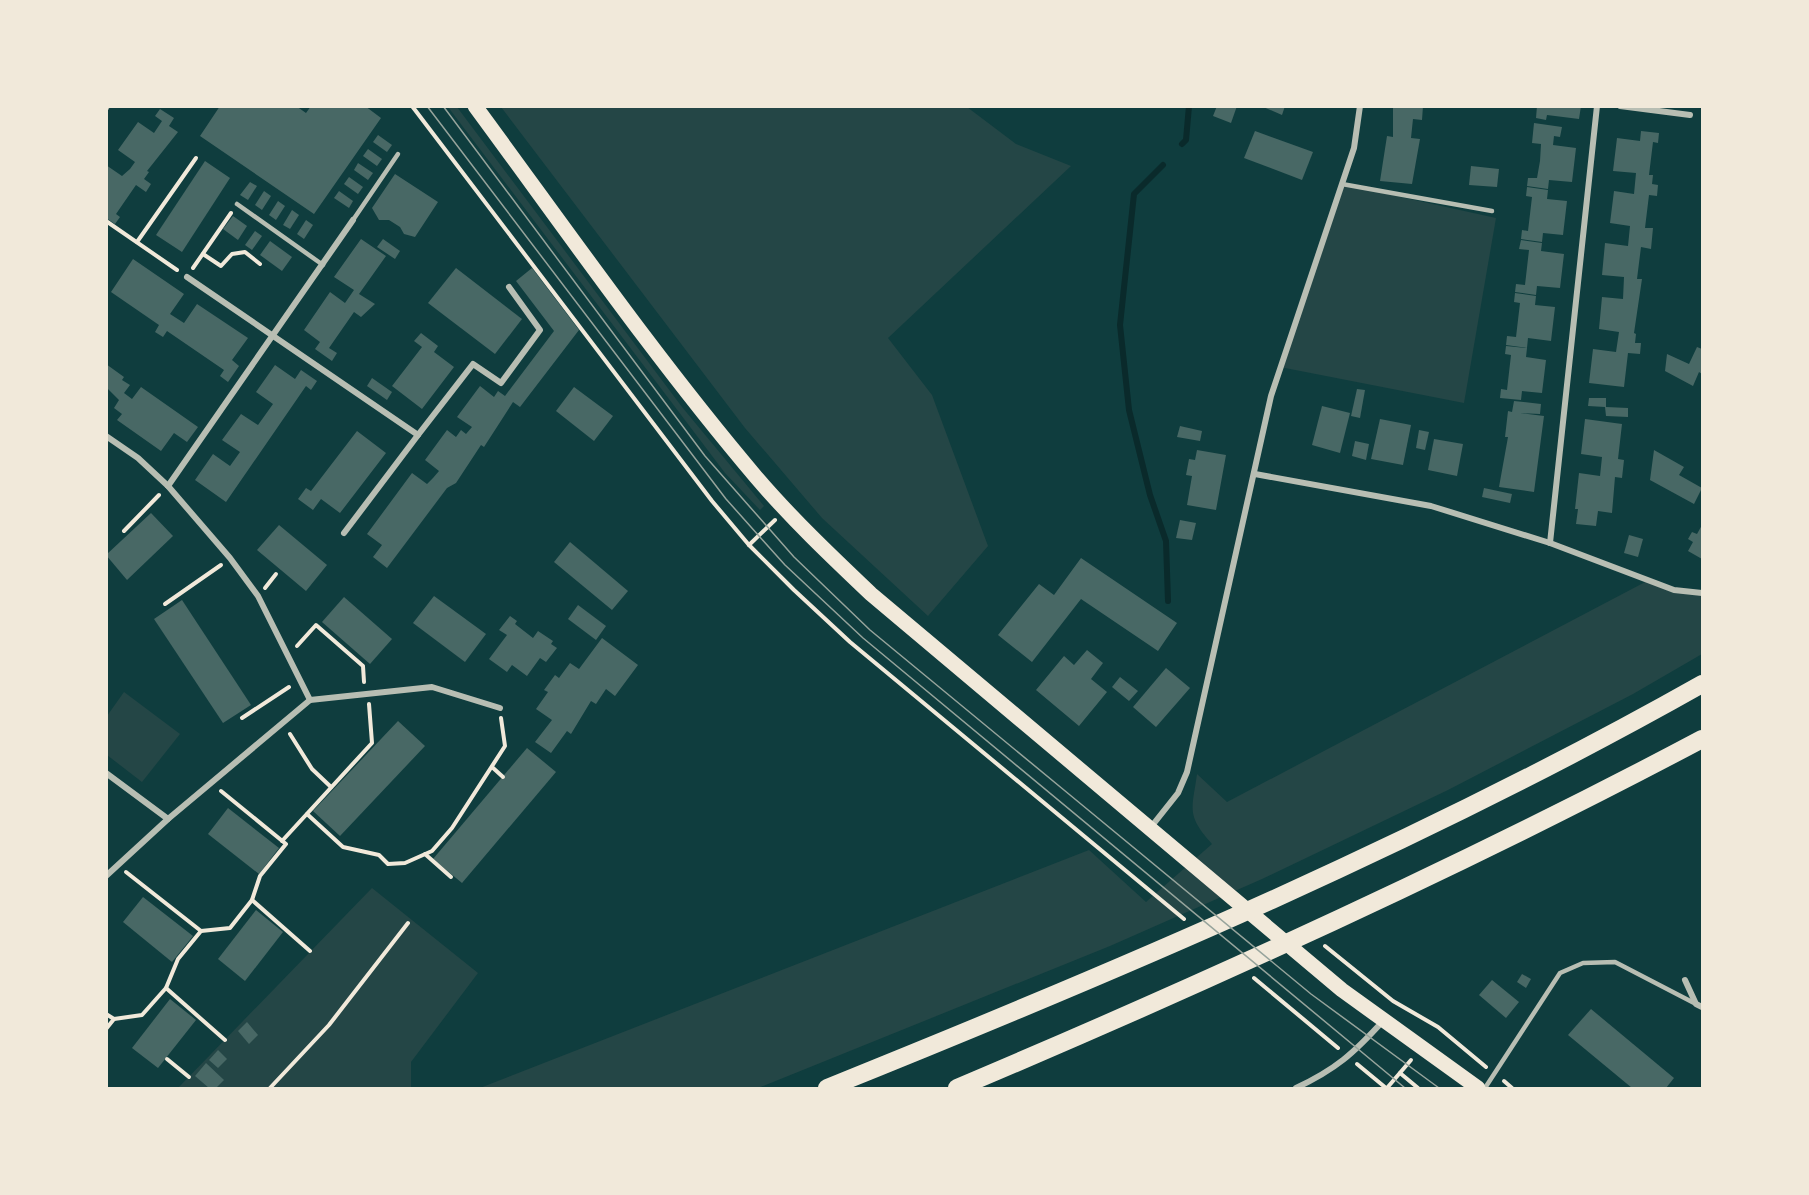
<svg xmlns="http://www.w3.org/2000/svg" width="1809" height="1195" font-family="Rubik,sans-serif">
	<rect width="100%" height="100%" fill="#0f3d3e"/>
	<g fill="#244646">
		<path d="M448,107H457L682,407L764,506L760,510L725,473Z"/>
		<path d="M501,107H967L1016,144L1071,166L888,338L932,395L988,546L928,616L822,518L745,428Z"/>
		<path d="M1342,184L1496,218L1464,403L1280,367Z"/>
		<path d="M1649,580L1674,590L1702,593V654L1633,694L1448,790L1262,879L1110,946L758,1088H480L1089,850L1146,902L1212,844C1186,815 1192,810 1197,774L1227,802Z"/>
		<path d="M124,692L180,734L142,782L107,755V716Z"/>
		<path d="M372,888L478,973L411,1062V1088H178Z"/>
	</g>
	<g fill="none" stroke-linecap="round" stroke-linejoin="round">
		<g stroke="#0a2a2b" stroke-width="6">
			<path d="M1182,144L1186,140L1189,106"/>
			<path d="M1163,165L1134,194L1120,325L1129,410L1150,495L1166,541L1168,601"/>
		</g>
	</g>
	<g fill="#486865">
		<path d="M220,106H296L306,113L311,106H365L381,118L314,214L200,136Z"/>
		<path d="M1217,106H1237L1231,123L1213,116Z"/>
		<path d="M1261,106H1285L1282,115Z"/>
		<path d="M1393,106H1423L1422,120L1413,119L1411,138L1420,139L1412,184L1380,181L1387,136L1393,137Z"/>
		<path d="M1537,106H1581L1579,119L1547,115L1546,120L1536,118Z"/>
		<path d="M160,109L174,118L169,126L178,132L147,171L149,172L144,179L151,184L146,192L136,185L116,214L120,217L115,224L106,218V165L122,176L130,169L135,162L118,150L138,122L154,133L162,121L155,116Z"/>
		<path d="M1534,123L1562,127L1560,137L1554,136L1553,145L1576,148L1572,182L1549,180L1548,189L1527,186L1528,178H1537L1540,161L1541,144L1532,143Z"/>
		<path d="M1255,131L1313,152L1302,180L1244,158Z"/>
		<path d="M1641,131L1659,133L1658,143L1653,142L1649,175H1653L1652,184L1658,185L1657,196L1649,195L1645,228H1653L1651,249L1641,247L1637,279H1642L1634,333L1636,334L1635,343H1641L1640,354L1628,353L1624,387L1589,383L1593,349L1616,352L1619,332L1599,329L1602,297L1623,299L1624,277L1602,275L1605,243L1628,246L1630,226L1610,223L1614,191L1634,194L1636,173L1613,171L1617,138L1640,141Z"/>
		<path d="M378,135L392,145L387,152L373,142Z"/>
		<path d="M368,149L382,159L377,166L363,156Z"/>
		<path d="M205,161L230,178L182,252L156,235Z"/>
		<path d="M358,163L373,173L368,180L354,170Z"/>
		<path d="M1471,166L1499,169L1497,187L1469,185Z"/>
		<path d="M395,174L438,202L415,237L404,234L400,227L389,220H379L372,208Z"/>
		<path d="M349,177L363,187L358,194L344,184Z"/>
		<path d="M250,182L257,186L248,200L240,195Z"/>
		<path d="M1527,187L1548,190L1547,199L1567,201L1563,235L1543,233L1542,242L1521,239L1522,230L1528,231L1532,197L1526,196Z"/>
		<path d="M264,191L271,196L262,210L255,205Z"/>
		<path d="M339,191L353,201L349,208L334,198Z"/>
		<path d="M278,201L285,206L276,220L269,215Z"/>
		<path d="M292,210L299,215L290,229L283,225Z"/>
		<path d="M233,216L247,226L238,240L223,229Z"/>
		<path d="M306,220L313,225L304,239L297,234Z"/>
		<path d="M255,231L262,236L252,250L245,245Z"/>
		<path d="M361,239L386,256L359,294L375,304L361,317L354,312L329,348L337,353L332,361L315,349L320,342L304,330L330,292L345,303L354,290L334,277Z"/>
		<path d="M383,239L400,251L395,259L377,247Z"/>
		<path d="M1521,240L1542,243L1541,251L1564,254L1560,288L1537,286L1536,295L1515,292L1516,284L1525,285L1529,250L1519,249Z"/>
		<path d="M270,241L292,257L282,271L260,255Z"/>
		<path d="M133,259L184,294L170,314L184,323L197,304L248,338L232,360L239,366L228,382L220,376L224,370L167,331L163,337L155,332L159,325L111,292Z"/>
		<path d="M456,268L522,319L495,354L428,303Z"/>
		<path d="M532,268L579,330L520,407L513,402L484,447L481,445L456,483L447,488L387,568L373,557L382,545L367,534L412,473L427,484L433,478L439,471L425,460L447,430L456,437L461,430L466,434L472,427L457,417L480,386L494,397L498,391L505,396L554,331L516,281Z"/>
		<path d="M1515,293L1536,296L1535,305L1555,307L1551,341L1528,338L1527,348L1506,345L1507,336L1516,337L1520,303L1514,302Z"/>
		<path d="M421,333L438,346L434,352L454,367L422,409L392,386L422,347L414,341Z"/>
		<path d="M1506,346L1527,348L1526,357L1546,360L1542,393L1522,391L1521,400L1500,398L1501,389L1507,390L1511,355L1505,354Z"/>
		<path d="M1697,347L1702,349V374L1699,372L1693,386L1665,371L1667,354L1689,364Z"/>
		<path d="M106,364L124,377L122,380L130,385L124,393L132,399L141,387L198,427L187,442L174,433L161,451L117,420L122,414L114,408L119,400L106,387Z"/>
		<path d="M275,365L295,379L301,370L317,381L311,390L306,386L226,502L195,480L213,454L230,466L240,452L222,440L241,414L258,425L273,404L256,392Z"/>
		<path d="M372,378L392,392L387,400L367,386Z"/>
		<path d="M574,387L613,416L594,441L556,411Z"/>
		<path d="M1357,389L1365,390L1360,418L1351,416Z"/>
		<path d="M1589,398H1606V407L1628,408V417L1606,416L1605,407L1588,406Z"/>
		<path d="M1514,401L1541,404L1540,414L1520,413L1544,416L1534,492L1499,487L1508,437H1505L1508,411L1512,412Z"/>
		<path d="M1322,406L1350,413L1340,453L1312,445Z"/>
		<path d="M1380,419L1411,425L1403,465L1371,459Z"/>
		<path d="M1585,419L1622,424L1618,459L1624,460L1622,478L1615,477L1612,513L1598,511L1596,526L1576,524L1578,509H1575L1579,473L1600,476L1602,457L1581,454Z"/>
		<path d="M1180,426L1202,431L1200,441L1177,437Z"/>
		<path d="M1419,430L1429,432L1425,450L1416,448Z"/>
		<path d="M357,431L386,453L340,513L321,499L313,510L298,499L306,488L311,491Z"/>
		<path d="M1434,439L1463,444L1457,476L1428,470Z"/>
		<path d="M1355,441L1369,444L1366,460L1352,456Z"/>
		<path d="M1197,450L1226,455L1216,510L1187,505L1192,476L1186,475L1189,459L1195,460Z"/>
		<path d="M1654,450L1684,467L1679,475L1702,488L1694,504L1650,480Z"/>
		<path d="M1484,488L1512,494L1510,503L1482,497Z"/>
		<path d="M151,513L173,536L127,580L106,555Z"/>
		<path d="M1180,520L1196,523L1192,540L1176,538Z"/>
		<path d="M279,525L327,565L306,591L257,550Z"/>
		<path d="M1702,525V559L1688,551L1693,542L1688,539L1692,532L1697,534Z"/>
		<path d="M1629,535L1643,539L1638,557L1624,553Z"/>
		<path d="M570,542L628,591L612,610L554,562Z"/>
		<path d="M1081,558L1177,623L1158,651L1081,599L1032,662L998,635L1039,584L1054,595Z"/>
		<path d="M434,596L486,634L465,662L413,623Z"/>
		<path d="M344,597L392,639L370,664L322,622Z"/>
		<path d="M182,600L251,705L223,723L154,619Z"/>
		<path d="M578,605L606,626L596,640L568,619Z"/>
		<path d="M510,616L517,621L515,624L533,638L538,631L553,641L551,644L557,648L546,662L540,658L527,676L512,665L507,672L489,659L507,635L499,630Z"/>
		<path d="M602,638L638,665L615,696L606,689L596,704L591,701L571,734L567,731L551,753L535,742L552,720L536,709L548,692L544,690L555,675L559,678L570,663L579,669Z"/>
		<path d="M1087,650L1103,663L1091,679L1107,692L1079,726L1036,690L1064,656L1074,665Z"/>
		<path d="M1166,668L1190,688L1156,727L1133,707Z"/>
		<path d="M1120,677L1138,691L1129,701L1112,687Z"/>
		<path d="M398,721L425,746L340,836L313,811Z"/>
		<path d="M527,748L556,772L462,883L433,859Z"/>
		<path d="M228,808L279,848L259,874L208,834Z"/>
		<path d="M143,897L193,936L172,962L123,922Z"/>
		<path d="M256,910L283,932L245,981L218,959Z"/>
		<path d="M1522,974L1531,979L1526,988L1517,982Z"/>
		<path d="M1492,980L1519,1002L1506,1018L1479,995Z"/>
		<path d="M170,999L196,1020L158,1068L132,1048Z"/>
		<path d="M1591,1009L1674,1078L1666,1088H1632L1568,1035Z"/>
		<path d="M247,1022L258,1035L249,1044L238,1031Z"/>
		<path d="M218,1050L227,1059L218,1068L209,1060Z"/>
		<path d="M206,1063L224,1080L216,1088H209L195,1076Z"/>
	</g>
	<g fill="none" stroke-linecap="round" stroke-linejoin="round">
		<g stroke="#f1e9da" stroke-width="4">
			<path d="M412,106L712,501L749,545L794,590L850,642L1184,919"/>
			<path d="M106,221L177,270"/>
			<path d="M137,242L196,158"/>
			<path d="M203,254L221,266L232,254L245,252L260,264"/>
			<path d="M193,268L231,213"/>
			<path d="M124,531L159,495"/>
			<path d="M749,545L775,520"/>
			<path d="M265,588L276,574"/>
			<path d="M165,604L221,565"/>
			<path d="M297,646L316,625L363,666L364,682"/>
			<path d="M242,718L289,687"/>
			<path d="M290,734L312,769L331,787"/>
			<path d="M492,767L503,777"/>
			<path d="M307,814L343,847L379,855L388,864L405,863L432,851L452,828L505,746L501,718"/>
			<path d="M282,841L372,743L369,704"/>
			<path d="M425,854L451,877"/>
			<path d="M126,872L201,931"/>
			<path d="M252,900L310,951"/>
			<path d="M1325,946L1393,1001L1438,1027L1486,1067"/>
			<path d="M1254,978L1338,1048"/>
			<path d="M166,988L225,1040"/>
			<path d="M106,1014L114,1019"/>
			<path d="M106,1029L114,1019L142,1015L166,988L178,959L201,931L230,928L252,900L260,876L286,844L221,791"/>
			<path d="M167,1059L189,1077"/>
			<path d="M1357,1064L1386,1088"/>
			<path d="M1400,1073L1418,1088"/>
			<path d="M1504,1081L1512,1088"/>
			<path d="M270,1088L329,1025L408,923"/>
			<path d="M1387,1088L1411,1060"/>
		</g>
		<g stroke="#b8beb3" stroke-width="4.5">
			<path d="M1342,184L1492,211"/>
			<path d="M237,204L323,265"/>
			<path d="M353,220L398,154"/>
			<path d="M1485,1088L1560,973L1583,963L1615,962L1696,1004"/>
		</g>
		<g stroke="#b8beb3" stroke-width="6">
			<path d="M1620,106L1690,115"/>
			<path d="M106,108L107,106"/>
			<path d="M187,277L418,435L344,533"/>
			<path d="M418,435L473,364L501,383L540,330L509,287"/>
			<path d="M106,436L138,458L168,486L230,558L258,596L310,700"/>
			<path d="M1255,474L1431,506L1550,543L1674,590L1702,593"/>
			<path d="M168,486L353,220"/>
			<path d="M1550,543L1597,106"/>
			<path d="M106,773L168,819"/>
			<path d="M1151,827L1178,793L1187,772L1271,396L1354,148L1360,106"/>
			<path d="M106,876L168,819L310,700L432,687L500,708"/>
			<path d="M1685,980L1696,1004L1702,1007"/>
			<path d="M1296,1088C1336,1069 1353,1054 1383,1021"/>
		</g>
		<path stroke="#f1e9da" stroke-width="15" d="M475,106C567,231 656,359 756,477C792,519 831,556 871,594L1342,990L1478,1088"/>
		<g stroke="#f1e9da" stroke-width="18">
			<path d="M827,1088C1125,968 1422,842 1702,684"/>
			<path d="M957,1088C1210,981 1459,868 1702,739"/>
		</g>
		<g stroke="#97a49c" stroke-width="1.5">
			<path d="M427,106L726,499L785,565L863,638L1405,1088"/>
			<path d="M443,106L705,456L794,557L870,630L1070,795L1311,994L1439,1088"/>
		</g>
	</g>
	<rect width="1809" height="1195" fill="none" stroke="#f1e9da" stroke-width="216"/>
</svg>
